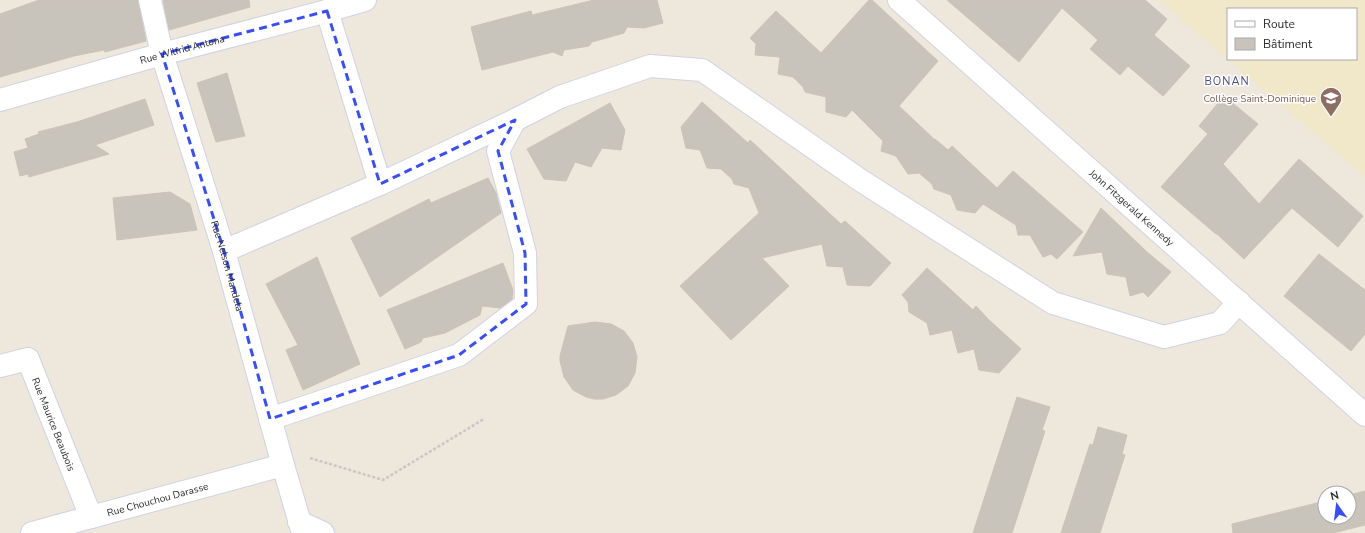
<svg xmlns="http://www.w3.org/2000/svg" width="1365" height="533" font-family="'Nunito Sans',sans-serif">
	<rect width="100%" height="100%" fill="#eee7db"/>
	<path fill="#f1e7c9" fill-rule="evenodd" d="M1158,0H1365V177ZM1228,9H1356V59H1228Z"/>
	<g fill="#c9c4bb" stroke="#cac4b4">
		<path d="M39,0H138L146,41L105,52L104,50L74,56L0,77V14Z"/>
		<path d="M163,0H249L250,7L169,30Z"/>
		<path d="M594,0H657L663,23L644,28L627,27L624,33L592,42L589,46L564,50L562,56L553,52L482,70L471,27L531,11L532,15Z"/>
		<path d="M869,0H872L938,61L899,106L935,140V139L948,150L952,146L997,188L1013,171L1083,232L1057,259L1051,254L1043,257L1030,235H1018L1016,225L983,204L975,213L957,210L951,195L934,189L932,184L919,173L908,174L896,156L881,151L883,141L852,110L846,117L826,112V97L805,92L803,87L793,77L778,74L780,57L755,55L756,44L750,38L776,11L821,53Z"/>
		<path d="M947,0H1145L1167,19L1154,35L1190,66L1163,96L1128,66L1120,75L1090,49L1098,40L1062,8L1019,62Z"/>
		<path d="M227,73L245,136L216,142L197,83Z"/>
		<path d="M1224,96L1258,124L1223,164L1259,204L1299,159L1363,216L1338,247L1292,208L1244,259L1217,234H1216L1161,187L1208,134L1199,126Z"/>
		<path d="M145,99L154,125L95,145L109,154L29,177L28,174L20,176L14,152L28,148L25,139L39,134L38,132L77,122Z"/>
		<path d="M702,102L748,143L750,140L841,224L845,221L891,263L870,286L847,285L843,267L827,266L822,244L762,258L789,286L731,340L680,286L759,213L749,188L734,184L732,179L721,169L707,168L700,150L686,148L681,127Z"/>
		<path d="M610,103L625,130L621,150L602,148L591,167L575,162L566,181L544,179L527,149Z"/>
		<path d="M488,178L496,193L501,213L380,297L351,238L429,199L431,203Z"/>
		<path d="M170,192L190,204L197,230L117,240L113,198Z"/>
		<path d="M1101,208L1147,252L1171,272L1148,297L1143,292L1130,296L1126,277L1107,274L1102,252L1073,256Z"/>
		<path d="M1319,254L1365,290V334L1351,351L1284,296Z"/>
		<path d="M317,257L360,364L303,390L286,350L298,345L266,284Z"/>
		<path d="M503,263L513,290L512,299L500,308L482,306L480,315L445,333L423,338L421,342L405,349L387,310Z"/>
		<path d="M927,268L973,310L976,306L988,319L1021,349L999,373L979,370L974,349L958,353L952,330L930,335L927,323L909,312L908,302L902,295Z"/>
		<path d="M595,322L611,324L624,331L633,343L637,357L635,373L628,386L616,395L603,399H594L586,397L573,390L564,377L560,361V356L568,326Z"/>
		<path d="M1017,397L1050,407L1042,430L1045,431L1012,533H973Z"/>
		<path d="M1098,427L1127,435L1122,454L1125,455L1100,533H1061L1090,444L1093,445Z"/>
		<path d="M1365,491V525L1333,533H1233L1232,524L1325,501V517H1349V495Z"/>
	</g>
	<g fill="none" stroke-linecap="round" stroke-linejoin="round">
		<g stroke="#d0d2e5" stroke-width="24">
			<g id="minor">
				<path id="s1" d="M150,0L162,54L224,251L283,465L303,533"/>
				<path id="s2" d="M899,0L1365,415"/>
				<path d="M327,11L380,184"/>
				<path id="s3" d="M0,100L162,54L327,11L365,0"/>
				<path d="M224,251L380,184L515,120"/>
				<path id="s4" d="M0,366L28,359L91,517"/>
				<path d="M270,419L459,355L526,304L525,253L498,151L515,120L560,97L650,66L702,70L860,180L1053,303L1164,337L1220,323L1239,302"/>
				<path d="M299,522L323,533"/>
				<path id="s5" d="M32,533L283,465"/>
			</g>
		</g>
		<path stroke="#c8c8c8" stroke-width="2.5" stroke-dasharray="3 2" stroke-linecap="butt" d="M310,458L383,480L484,419"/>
		<use href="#minor" stroke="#fff" stroke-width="22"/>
	</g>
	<path fill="none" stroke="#374dff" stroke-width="3" stroke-dasharray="8 5" stroke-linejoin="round" d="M327,11L380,184L515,120L498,151L525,253L526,304L459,355L270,419L224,251L162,54Z"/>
	<defs>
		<g id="school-pin" transform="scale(1.15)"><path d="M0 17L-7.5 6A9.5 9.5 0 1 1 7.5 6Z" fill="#8d6e63" stroke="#fff"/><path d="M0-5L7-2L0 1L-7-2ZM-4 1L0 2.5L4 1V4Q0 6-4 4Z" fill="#fff"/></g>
	</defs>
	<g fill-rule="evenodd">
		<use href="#school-pin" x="1331" y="98"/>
	</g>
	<g text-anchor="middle" stroke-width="3" stroke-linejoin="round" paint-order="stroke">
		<g font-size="10" fill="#2a2a2a" stroke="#fff">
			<text dy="4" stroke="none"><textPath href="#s3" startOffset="189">Rue Wilfrid Antona</textPath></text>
			<text dy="4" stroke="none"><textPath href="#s2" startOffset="312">John Fitzgerald Kennedy</textPath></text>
			<text dy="4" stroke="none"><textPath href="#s1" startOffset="277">Rue Nelson Mandela</textPath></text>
			<text dy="4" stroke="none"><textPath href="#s4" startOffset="99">Rue Maurice Beaubois</textPath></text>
			<text dy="4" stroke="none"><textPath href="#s5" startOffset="130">Rue Chouchou Darasse</textPath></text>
		</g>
		<g font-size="10" fill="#785e54" stroke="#fff" text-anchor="end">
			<text x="1316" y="102">Collège Saint-Dominique</text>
		</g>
		<g font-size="11" letter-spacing="1" fill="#464c80" stroke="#fff">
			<text x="1227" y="85">BONAN</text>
		</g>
	</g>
	<rect x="1227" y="8" width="130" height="52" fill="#ffffff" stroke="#aaaaaa"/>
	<rect x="1235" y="21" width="20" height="6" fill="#ffffff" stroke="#aaaaaa"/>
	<text x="1263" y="28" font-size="12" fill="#2a2a2a">Route</text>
	<rect x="1235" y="38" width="20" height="12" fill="#c9c4bb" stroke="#aaaaaa"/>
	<text x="1263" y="48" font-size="12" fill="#2a2a2a">Bâtiment</text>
	<g transform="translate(1337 505) rotate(346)"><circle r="19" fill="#ffffff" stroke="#aaaaaa"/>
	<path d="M0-3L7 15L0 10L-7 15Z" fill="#374dff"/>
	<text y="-6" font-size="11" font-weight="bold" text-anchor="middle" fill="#2a2a2a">N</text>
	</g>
</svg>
